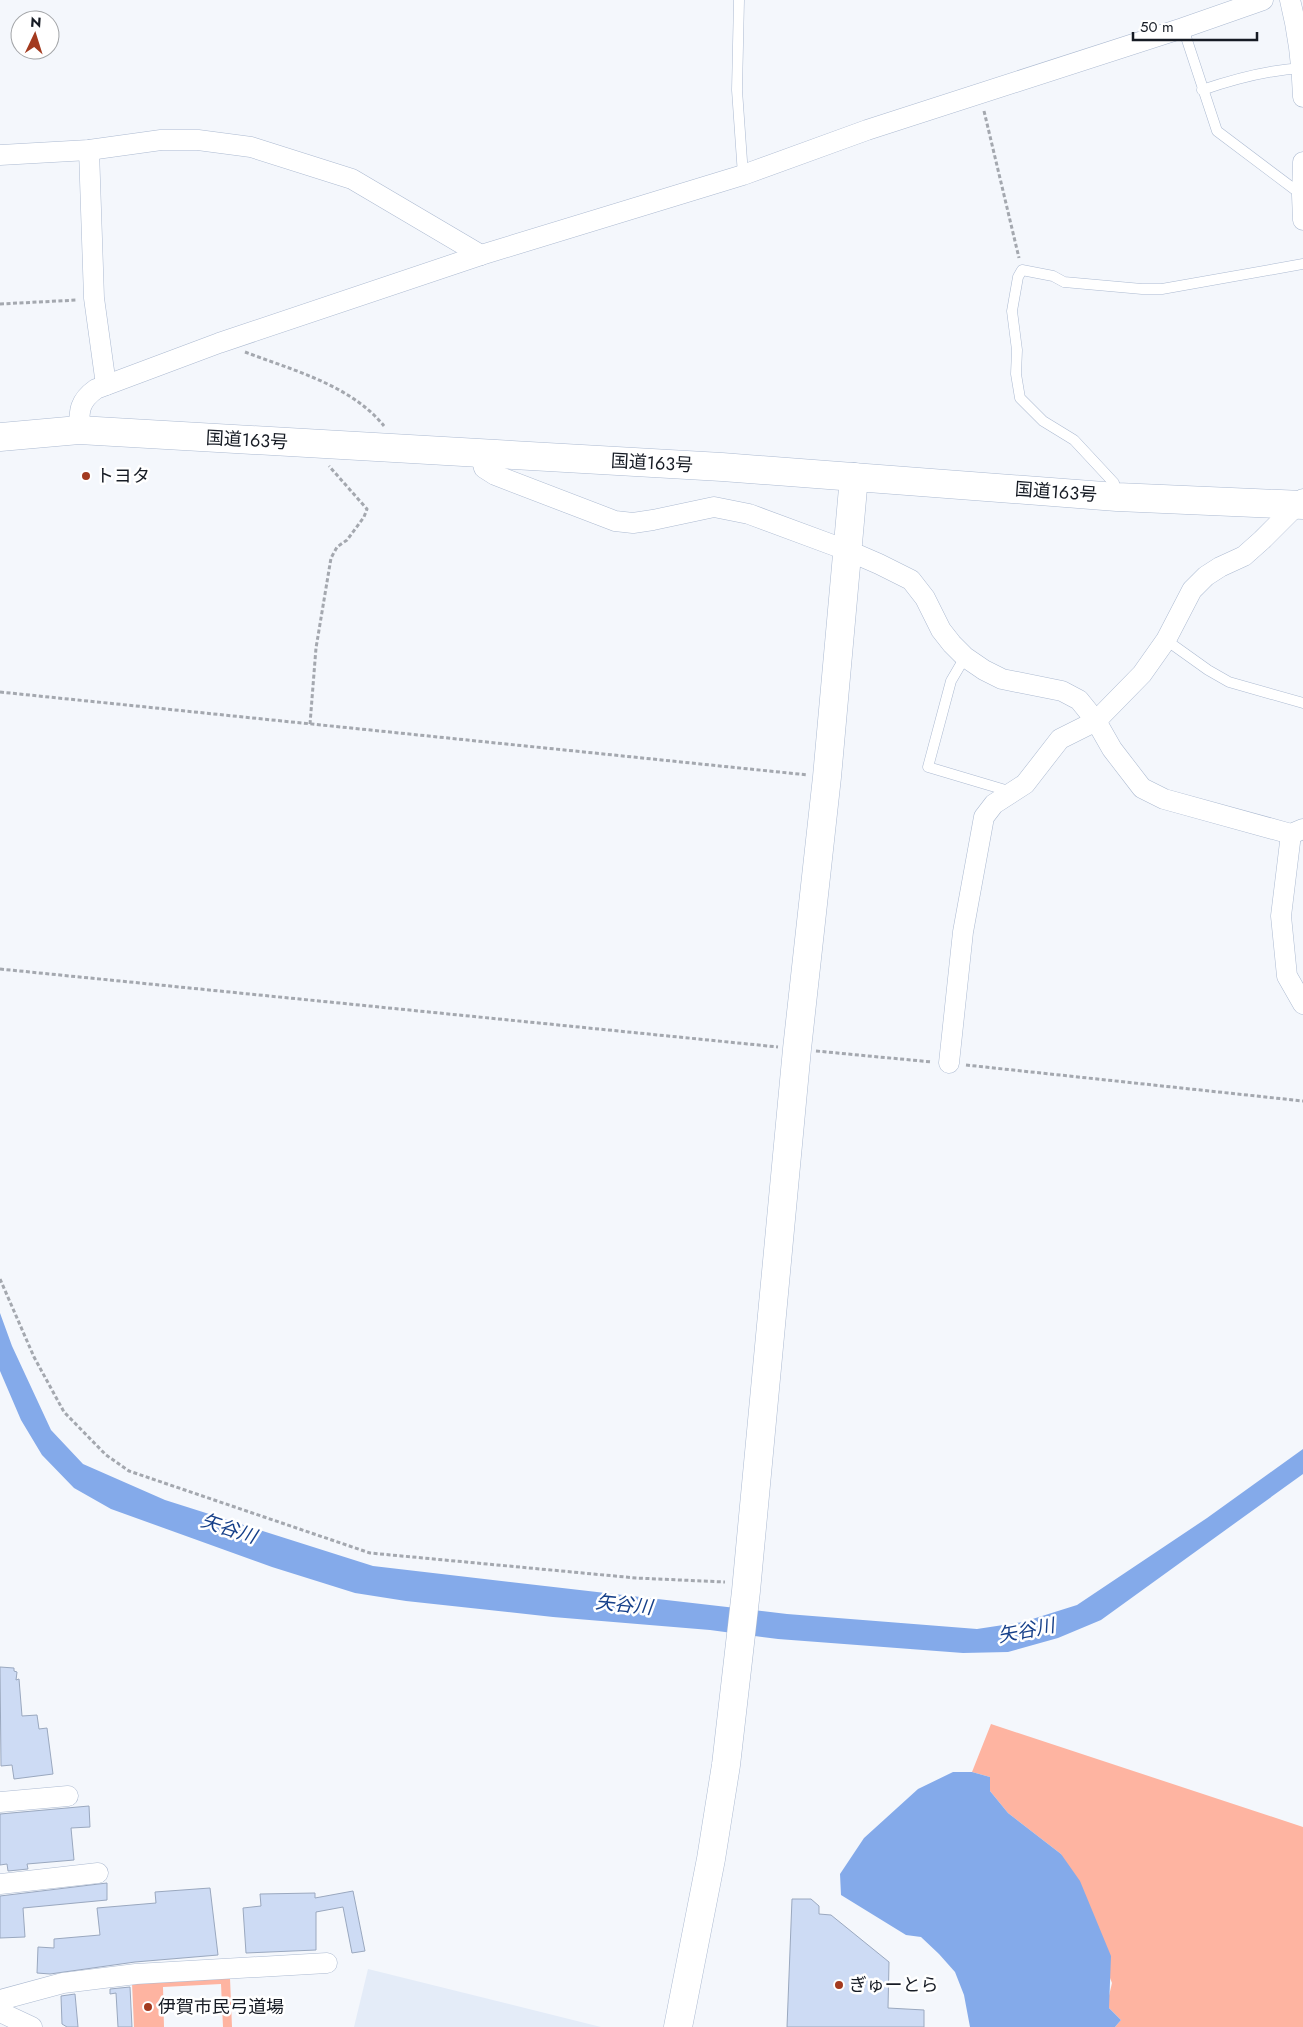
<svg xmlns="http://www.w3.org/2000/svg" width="1303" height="2027" font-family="Jost,'Noto Sans JP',sans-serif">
	<rect width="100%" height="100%" fill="#f4f7fc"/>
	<path fill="#e4ecf8" d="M368,1969L601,2027H354Z"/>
	<g fill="#feb4a1">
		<path d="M991,1724L1303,1827V2027H1115L1121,2020L1109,2008L1108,2000L1112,1983L1061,1854L1008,1813L990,1791V1777L972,1772Z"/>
		<path d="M230,1978L232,2027H223L221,1984L163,1987L164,2027H134L132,1983Z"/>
	</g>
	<g fill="#84aaea">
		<path d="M0,1313L12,1346L51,1430L83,1464L165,1500L373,1566L787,1614L977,1629L1023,1622L1077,1605L1207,1518L1303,1449V1474L1101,1620L1058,1638L1008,1652L963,1653L778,1639L710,1630L553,1617L406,1601L355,1593L272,1567L111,1509L74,1488L42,1455L21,1420L0,1371Z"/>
		<path d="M953,1772H972L990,1777V1791L1008,1813L1061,1854L1080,1881L1111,1956L1109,2008L1121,2020L1115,2027H970L964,1995L955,1972L939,1954L921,1937L906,1935L841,1895L840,1874L864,1838L918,1789Z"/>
	</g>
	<g fill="#cddbf4" stroke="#9aa8bf">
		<path d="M0,1667L14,1668V1671L17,1672L16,1680L19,1679L22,1716L37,1715L39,1729L47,1728L53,1774L14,1779L12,1765L1,1766Z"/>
		<path d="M89,1806L90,1827L71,1828L74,1860L27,1864L28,1869L8,1871L7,1864L0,1865V1814Z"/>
		<path d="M107,1883V1900L23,1908L25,1937L0,1938V1896Z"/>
		<path d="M210,1888L218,1955L135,1962L50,1974L37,1973L38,1947L54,1948V1939L100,1935L97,1908L156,1903L155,1892Z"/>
		<path d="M353,1891L365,1951L352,1953L343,1907L316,1912V1950L246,1953L243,1908L261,1906L260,1894L315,1893V1898Z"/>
		<path d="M792,1899H811L819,1906V1914L831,1915L889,1962L888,2008L924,2010V2027H787Z"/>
		<path d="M130,1987L132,2027H118L116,1993L110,1994V1989Z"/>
		<path d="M75,1994L78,2027H67L62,2024L61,1996Z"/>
	</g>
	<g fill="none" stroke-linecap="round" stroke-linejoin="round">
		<g stroke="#acbad1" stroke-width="11">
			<g id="lane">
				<path d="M739,0L737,90L743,175"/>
				<path d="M1183,28L1217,131L1302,195"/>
				<path d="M1202,90C1234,79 1268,70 1302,68"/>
				<path d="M1117,496L1114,483L1074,440L1043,421L1020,398L1016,374L1017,350L1012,311L1018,277L1022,270L1053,276L1064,282L1142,289H1162L1303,264"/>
				<path d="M1166,640L1208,670L1229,682L1303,703"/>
				<path d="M965,657L951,681L928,767L1012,792"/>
			</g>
		</g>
		<g stroke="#acbad1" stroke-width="21">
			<g id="street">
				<path d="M1290,0C1298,32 1302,64 1303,97"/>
				<path d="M89,150L94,298L106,385"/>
				<path d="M0,155L89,150L161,140H198L251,147L352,179L481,255"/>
				<path d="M1303,162L1302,195L1303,220"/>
				<path d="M79,430C79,411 79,401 96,389L219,343L481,255L743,175L867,130L1183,28L1263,0"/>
				<path d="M480,453L484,468L495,475L615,521L633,523L653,520L714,507L749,514L849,551L879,564L911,580L925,598L941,630L952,644L965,657L984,670L1002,679L1062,691L1079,700L1096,721L1112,749L1142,788L1164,799L1291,834L1303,829"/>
				<path d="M1291,834L1281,916L1287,976L1303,1004"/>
				<path d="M949,1063L963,932L984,817L994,804L1025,784L1060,739L1096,721L1142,674L1166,640L1192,590L1206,576L1220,567L1244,556L1262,540L1303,499"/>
				<path d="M0,1802L68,1796"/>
				<path d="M0,1884L98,1873"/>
				<path d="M0,2000L63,1983L136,1974L327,1963"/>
				<path d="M0,2012L32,2027"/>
			</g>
		</g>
		<g stroke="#acbad1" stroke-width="29">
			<path id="secondary" d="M678,2027L711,1859L726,1765L746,1591L797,1049L827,777L854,477"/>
		</g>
		<g stroke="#acbad1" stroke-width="29">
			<path id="highway" d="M0,437L79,430L722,467L1117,497L1303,505"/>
		</g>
		<g stroke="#a4a8af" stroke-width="3" stroke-dasharray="4 2.5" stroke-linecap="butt">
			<path d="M984,111L1019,258"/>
			<path d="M0,304L77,300"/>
			<path d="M245,352C292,370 351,385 384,426"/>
			<path d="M0,692L808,775"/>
			<path d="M310,724L316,648L331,558L337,547L347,540L364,517L367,509L329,466"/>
			<path d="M0,969L778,1047"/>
			<path d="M816,1051L932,1062"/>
			<path d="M966,1065L1303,1101"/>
			<path d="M0,1279L34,1357L64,1412L106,1455L129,1471L370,1553L636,1578L725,1582"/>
		</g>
		<use href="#lane" stroke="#fff" stroke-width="10"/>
		<use href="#street" stroke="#fff" stroke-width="20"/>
		<use href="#secondary" stroke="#fff" stroke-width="28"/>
		<use href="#highway" stroke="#fff" stroke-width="28"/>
	</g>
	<g fill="#a33a1f" stroke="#fff" stroke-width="2">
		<circle cx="86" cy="476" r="5"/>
		<circle cx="839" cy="1985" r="5"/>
		<circle cx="148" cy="2007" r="5"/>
	</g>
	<g text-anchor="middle" stroke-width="5" stroke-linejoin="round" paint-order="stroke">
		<g font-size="18" fill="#161b24" stroke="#fff">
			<text transform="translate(247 440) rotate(3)" y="6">国道163号</text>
			<text transform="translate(652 463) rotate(3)" y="6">国道163号</text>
			<text transform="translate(1056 492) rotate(4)" y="6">国道163号</text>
		</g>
		<g font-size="18" fill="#161b24" stroke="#fff" text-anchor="start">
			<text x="96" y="482">トヨタ</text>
			<text x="849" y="1991">ぎゅーとら</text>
			<text x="158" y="2013">伊賀市民弓道場</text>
		</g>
		<g font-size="19" font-style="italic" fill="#153f89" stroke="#fff">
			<text transform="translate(229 1528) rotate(18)" y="7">矢谷川</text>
			<text transform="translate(624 1604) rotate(6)" y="7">矢谷川</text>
			<text transform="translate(1026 1630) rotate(-11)" y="7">矢谷川</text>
		</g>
	</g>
	<g transform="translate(35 35) rotate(4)"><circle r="24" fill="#ffffff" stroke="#a2a4a7"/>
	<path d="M0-4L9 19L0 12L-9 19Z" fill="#a33a1f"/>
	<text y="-8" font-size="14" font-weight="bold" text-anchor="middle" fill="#161b24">N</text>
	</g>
	<path d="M1133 32v8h124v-8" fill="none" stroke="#161b24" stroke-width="2.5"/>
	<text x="1140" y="32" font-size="15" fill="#161b24" stroke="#ffffff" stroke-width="4" paint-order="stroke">50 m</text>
</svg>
